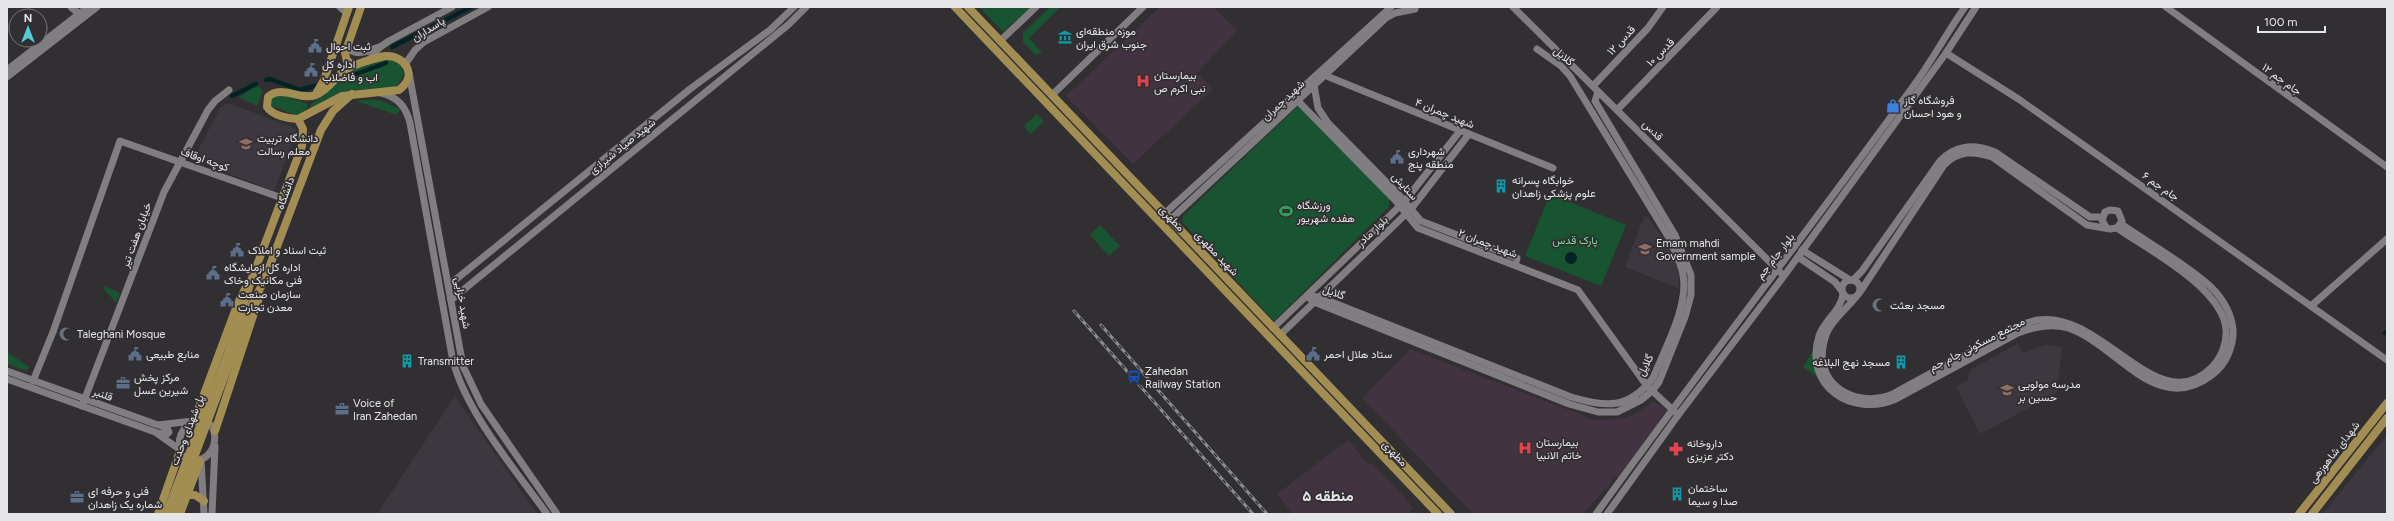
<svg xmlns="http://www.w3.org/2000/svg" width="2394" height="521" font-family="Figtree,Vazirmatn,sans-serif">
	<rect width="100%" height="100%" fill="#322f32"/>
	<g fill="#3d373f">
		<path d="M228,103L297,129L274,191L193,160L220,108Z"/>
		<path d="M1644,217H1648L1676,257L1679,278L1678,288L1625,267Z"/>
		<path d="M2017,344L2023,353L2046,345L2062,347L2057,393L1980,434L1956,387L1968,380L1970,370Z"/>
		<path d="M455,396L537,514H377Z"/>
		<path d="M2387,435V514H2322L2329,506Z"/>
	</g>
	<g fill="#413340">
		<path d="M1160,7H1214L1237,31L1197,73L1213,89L1133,164L1066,96Z"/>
		<path d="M1410,349L1595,420L1625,418L1639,412L1653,401L1667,410L1618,478L1614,476L1607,490L1605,488L1584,514H1473L1362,398Z"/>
		<path d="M1348,440L1368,464L1370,462L1404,497L1413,508L1410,511L1413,514H1293L1277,494Z"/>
	</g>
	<g fill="#185431">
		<path d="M979,7H1031L1003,32Z"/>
		<path d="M1050,7H1061L1029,38L1042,53L1035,55L1023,42V33Z"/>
		<path d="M388,59C397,61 401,63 404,73L399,84L393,87L345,91L335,95L308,113L311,104L322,97L348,72Z"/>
		<path d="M257,85L263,91L257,106L239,97Z"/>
		<path d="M280,94L308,104L305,114L298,116L272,106V97Z"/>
		<path d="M363,100H379L400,109L397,115L356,101Z"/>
		<path d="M1298,106L1389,198V207L1274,321L1182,222L1183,216Z"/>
		<path d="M1037,114L1044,122L1030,134L1024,126Z"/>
		<path d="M1550,194L1626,225L1601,286L1525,256Z"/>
		<path d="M1100,225L1120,246L1109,256L1090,235Z"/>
		<path d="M104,286L120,293L116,303L103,288Z"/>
		<path d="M1813,351L1818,376V377L1803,367Z"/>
		<path d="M7,352L29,367L27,371L7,364Z"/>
	</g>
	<circle fill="#002323" cx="1571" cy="258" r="6"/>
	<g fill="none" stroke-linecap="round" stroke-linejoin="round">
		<g stroke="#002323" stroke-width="4.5">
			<path d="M392,47L471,7"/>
			<path d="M356,74L386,63"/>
			<path d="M266,80L270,79L300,90L315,86"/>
			<path d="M232,96L256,84"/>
			<path d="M2385,333L2387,332"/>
		</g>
		<g stroke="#817e81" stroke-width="7">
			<path d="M71,7L79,14"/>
			<path d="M340,7L347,13"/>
			<path d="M1513,7L1781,273"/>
			<path d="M2166,7L2387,167"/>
			<path d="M1000,41L1036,7"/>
			<path d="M347,47C356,58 369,50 380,47"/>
			<path d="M1946,53L2020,100L2387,360"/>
			<path d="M368,61L380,47L389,41L452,7"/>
			<path d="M406,63L415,50L424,42L488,7"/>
			<path d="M7,70L88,7"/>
			<path d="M409,73L463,366L481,404L557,514"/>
			<path d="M7,77L97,7"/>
			<path d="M1329,77L1553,168"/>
			<path d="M1314,85L1318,108L1328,123L1399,195L1421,221L1517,258L1515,265"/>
			<path d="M1593,86L1648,28L1663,7"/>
			<path d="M381,93C398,97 406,107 410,123L452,356C463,409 515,469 547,514"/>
			<path d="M1052,95L1143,7"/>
			<path d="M1293,96L1395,200L1418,228L1578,290L1647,386L1675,412"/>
			<path d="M1617,110L1717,7"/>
			<path d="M1164,214L1391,7"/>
			<path d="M1170,220L1386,18L1395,13L1415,9V7"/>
			<path d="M1802,250L1850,280"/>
			<path d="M1798,257L1835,282L1842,291"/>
			<circle cx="1851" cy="289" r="9"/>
			<path d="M1853,280L1862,271L1940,161C1956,144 1974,144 1995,152L2090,217H2103"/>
			<path d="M449,285L690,89L770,30L794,7"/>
			<path d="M1860,292L1944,165C1959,150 1974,151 1992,157L2087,225L2110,229L2117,228L2122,221L2118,211L2110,210L2105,212L2102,220L2106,227"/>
			<path d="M1843,294C1841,311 1824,320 1819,336C1803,386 1852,418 1896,399L2018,333C2035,326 2051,323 2068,328C2117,344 2156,418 2212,375C2226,365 2234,346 2233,329C2231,312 2223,299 2211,287C2186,264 2150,244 2121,224"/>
			<path d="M1307,296L1319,297L1571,397C1606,407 1628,410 1653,378C1664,350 1689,306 1683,275C1681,262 1674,250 1669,238L1570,76L1561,66L1537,49"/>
			<path d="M1307,296L1314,302L1569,404L1598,412H1617L1641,400L1652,391L1659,382L1685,317L1691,295V275L1675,235L1595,101L1598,92"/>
			<path d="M1856,297C1846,309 1829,323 1825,338C1811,383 1854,410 1893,394C1923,377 1954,361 1984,345C2001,336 2019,323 2038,320C2102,310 2158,421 2211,368C2221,358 2227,344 2226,330C2224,289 2149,250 2117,228"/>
			<path d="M451,300L788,25L806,7"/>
			<path d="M2311,306L2387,239"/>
			<path d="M1273,328L1404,202L1460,131"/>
			<path d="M1280,335L1411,209L1469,134"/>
			<path d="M7,371L158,425L193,421"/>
			<path d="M7,379L155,432L179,449"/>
			<path d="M33,381L53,332L120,141L282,198"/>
			<path d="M82,406L164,192L208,110L215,101L229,90"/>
			<path d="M199,420L211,425C223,444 204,471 183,456C174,442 182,423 199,420Z"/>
			<path d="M158,433L167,434L169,432L167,428L160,425"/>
			<path d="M201,460L204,514"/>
			<path d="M212,514L215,446"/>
			<path d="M1596,514C1701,368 1812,226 1917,81C1934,57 1948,31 1965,7"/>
			<path d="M1607,514L1679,414L1784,276L1946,53L1976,7"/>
		</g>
		<g stroke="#a28e52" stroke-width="8">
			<path d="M955,7L1438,514"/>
			<path d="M968,7L1451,514"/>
			<path d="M385,56C406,55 418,76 399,90L342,96L298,119C288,119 272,115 267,107L268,97C282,84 299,101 316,95C327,91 335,78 344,71C355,63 372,59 385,56Z"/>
			<path d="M355,65L347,61L345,53L361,7"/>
			<path d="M317,92L324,80L349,7"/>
			<path d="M194,421L238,303L245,289"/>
			<path d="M215,431L260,295"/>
			<path d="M187,495H195L204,501"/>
			<path d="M158,514L180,451"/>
			<path d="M166,514L228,353L252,278L302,146L303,129L298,119"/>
			<path d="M173,514L250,308L264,281L321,130L333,111L352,94"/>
			<path d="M180,514L200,461"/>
			<path d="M2299,514L2387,403"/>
			<path d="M2312,514L2387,418"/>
		</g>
		<g stroke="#8e8d8f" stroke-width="3">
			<g id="rail">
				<path d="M1074,311L1253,514"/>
				<path d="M1101,325L1267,514"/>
			</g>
		</g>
		<use href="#rail" stroke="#322f32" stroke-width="1.5" stroke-dasharray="4.5" stroke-linecap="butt"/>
	</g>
	<defs>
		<g id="museum-bare" transform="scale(1.08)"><path d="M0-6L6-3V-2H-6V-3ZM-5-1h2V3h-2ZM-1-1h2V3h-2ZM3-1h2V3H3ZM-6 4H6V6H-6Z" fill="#0f9aa8" stroke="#322f32" stroke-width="2.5" paint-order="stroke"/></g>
		<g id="civic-bare" transform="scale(1.08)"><path d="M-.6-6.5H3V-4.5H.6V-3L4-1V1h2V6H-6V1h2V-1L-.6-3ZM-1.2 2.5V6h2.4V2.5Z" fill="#5c6f8a" stroke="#322f32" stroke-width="2.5" paint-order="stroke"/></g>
		<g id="hospital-bare" transform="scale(1.08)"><path d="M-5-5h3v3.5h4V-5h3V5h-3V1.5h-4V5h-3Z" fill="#e0444e" stroke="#322f32" stroke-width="2.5" paint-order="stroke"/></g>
		<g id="shop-bare" transform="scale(1.08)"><path d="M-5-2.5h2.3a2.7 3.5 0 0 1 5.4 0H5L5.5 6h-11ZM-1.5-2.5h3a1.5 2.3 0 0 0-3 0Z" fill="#3f7fe0" stroke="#322f32" stroke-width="2.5" paint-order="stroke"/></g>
		<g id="university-bare" transform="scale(1.08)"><path d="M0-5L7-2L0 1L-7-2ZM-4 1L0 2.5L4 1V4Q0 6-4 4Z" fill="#8d6e63" stroke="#322f32" stroke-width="2.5" paint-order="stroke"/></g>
		<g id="building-bare" transform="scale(1.08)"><path d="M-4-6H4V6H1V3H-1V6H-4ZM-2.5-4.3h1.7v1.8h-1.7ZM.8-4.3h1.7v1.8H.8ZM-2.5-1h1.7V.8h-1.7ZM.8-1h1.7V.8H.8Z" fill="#0f9aa8" stroke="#322f32" stroke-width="2.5" paint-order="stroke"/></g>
		<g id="stadium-bare" transform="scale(1.08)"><path d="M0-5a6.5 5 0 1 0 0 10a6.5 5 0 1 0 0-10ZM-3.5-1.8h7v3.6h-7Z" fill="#2e9e5b" stroke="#322f32" stroke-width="2.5" paint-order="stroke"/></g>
		<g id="school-bare" transform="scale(1.08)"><path d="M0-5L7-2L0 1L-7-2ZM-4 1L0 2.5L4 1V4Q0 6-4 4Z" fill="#8d6e63" stroke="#322f32" stroke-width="2.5" paint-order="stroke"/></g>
		<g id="mosque-bare" transform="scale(1.08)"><path d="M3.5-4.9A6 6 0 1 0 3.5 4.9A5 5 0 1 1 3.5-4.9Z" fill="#6b7280" stroke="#322f32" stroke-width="2.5" paint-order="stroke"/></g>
		<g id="station-bare" transform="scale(1.08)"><path d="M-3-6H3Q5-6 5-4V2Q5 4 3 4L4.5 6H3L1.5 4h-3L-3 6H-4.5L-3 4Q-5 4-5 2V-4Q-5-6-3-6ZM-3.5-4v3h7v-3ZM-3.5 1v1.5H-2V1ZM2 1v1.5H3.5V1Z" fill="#1a4fb4" stroke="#322f32" stroke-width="2.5" paint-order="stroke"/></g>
		<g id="office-bare" transform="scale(1.08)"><path d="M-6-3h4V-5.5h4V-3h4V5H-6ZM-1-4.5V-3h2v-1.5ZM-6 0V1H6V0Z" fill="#5c6f8a" stroke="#322f32" stroke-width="2.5" paint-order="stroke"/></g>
		<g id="pharmacy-bare" transform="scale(1.08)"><path d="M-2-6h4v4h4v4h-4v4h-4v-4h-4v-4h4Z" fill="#e0444e" stroke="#322f32" stroke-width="2.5" paint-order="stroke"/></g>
	</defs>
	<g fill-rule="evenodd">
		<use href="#museum-bare" x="1065" y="37"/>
		<use href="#civic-bare" x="315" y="46"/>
		<use href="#civic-bare" x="311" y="70"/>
		<use href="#hospital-bare" x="1143" y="81"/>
		<use href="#shop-bare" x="1893" y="106"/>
		<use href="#university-bare" x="246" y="144"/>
		<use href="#civic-bare" x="1397" y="157"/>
		<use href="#building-bare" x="1501" y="186"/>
		<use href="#stadium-bare" x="1286" y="211"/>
		<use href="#school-bare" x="1645" y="249"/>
		<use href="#civic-bare" x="237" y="250"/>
		<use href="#civic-bare" x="213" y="273"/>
		<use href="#civic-bare" x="227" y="300"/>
		<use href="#mosque-bare" x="1879" y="305"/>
		<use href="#mosque-bare" x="66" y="334"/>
		<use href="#civic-bare" x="135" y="354"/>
		<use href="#civic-bare" x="1313" y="354"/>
		<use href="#building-bare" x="407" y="361"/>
		<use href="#building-bare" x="1901" y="362"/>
		<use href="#station-bare" x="1134" y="377"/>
		<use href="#office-bare" x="123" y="383"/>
		<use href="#school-bare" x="2007" y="390"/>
		<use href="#office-bare" x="342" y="409"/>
		<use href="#hospital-bare" x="1525" y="448"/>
		<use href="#pharmacy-bare" x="1676" y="449"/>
		<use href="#building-bare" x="1677" y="494"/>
		<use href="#office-bare" x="77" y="497"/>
	</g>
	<g text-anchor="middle" stroke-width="3.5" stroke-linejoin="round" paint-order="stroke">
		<g font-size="11" fill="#e6e5e7" stroke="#322f32">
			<text transform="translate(428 29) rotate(-32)" y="4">پاسداران</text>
			<text transform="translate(1621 40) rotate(-47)" y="4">قدس ۱۲</text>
			<text transform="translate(1660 52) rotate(-45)" y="4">قدس ۱۰</text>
			<text transform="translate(1564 56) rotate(40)" y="4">گلایل</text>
			<text transform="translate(2282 79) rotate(36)" y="4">جام جم ۱۲</text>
			<text transform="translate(1283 100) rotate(-43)" y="4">شهید چمران</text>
			<text transform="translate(1445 113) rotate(22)" y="4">شهید چمران ۴</text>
			<text transform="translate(1653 130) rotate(45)" y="4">قدس</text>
			<text transform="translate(622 146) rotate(-39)" y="4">شهید صیاد شیرازی</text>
			<text transform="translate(205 159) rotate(20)" y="4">کوچه اوقاف</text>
			<text transform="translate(1405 186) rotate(47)" y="4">ستایش</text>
			<text transform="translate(2161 186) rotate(35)" y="4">جام جم ۶</text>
			<text transform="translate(285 193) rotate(-70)" y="4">دانشگاه</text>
			<text transform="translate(1172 218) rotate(46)" y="4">مطهری</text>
			<text transform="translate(1372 231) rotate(-44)" y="4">بلوار مادر</text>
			<text transform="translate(136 235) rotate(-70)" y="4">خیابان هفت تیر</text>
			<text transform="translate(1488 243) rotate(21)" y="4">شهید چمران ۲</text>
			<text transform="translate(1217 253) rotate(46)" y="4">شهید مطهری</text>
			<text transform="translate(1775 256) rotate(-52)" y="4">بلوار جام جم</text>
			<text transform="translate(1334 292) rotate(19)" y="4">گلایل</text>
			<text transform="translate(463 303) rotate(80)" y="4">شهید خزایی</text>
			<text transform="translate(1977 344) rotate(-27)" y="4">مجتمع مسکونی جام جم</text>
			<text transform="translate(1645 365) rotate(-64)" y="4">گلایل</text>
			<text transform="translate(103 394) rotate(19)" y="4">قلنبر</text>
			<text transform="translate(187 430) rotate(-69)" y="4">پل شهدای وحدت</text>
			<text transform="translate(2334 452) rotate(-52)" y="4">شهدای شاهوزهی</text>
			<text transform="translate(1395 453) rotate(46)" y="4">مطهری</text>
		</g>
		<g font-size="11" fill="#e6e5e7" stroke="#322f32" text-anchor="start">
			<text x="1076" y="35">موزه منطقه‌ای<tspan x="1076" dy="13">جنوب شرق ایران</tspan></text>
			<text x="326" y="50">ثبت احوال</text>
			<text x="322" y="68">اداره کل<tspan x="322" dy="13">اب و فاضلاب</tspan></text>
			<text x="1154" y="79">بیمارستان<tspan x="1154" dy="13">نبی اکرم ص</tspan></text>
			<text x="1904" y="104">فروشگاه گاز<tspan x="1904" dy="13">و هود احسان</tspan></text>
			<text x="257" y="142">دانشگاه تربیت<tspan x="257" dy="13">معلم رسالت</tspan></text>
			<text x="1408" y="155">شهرداری<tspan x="1408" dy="13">منطقه پنج</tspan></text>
			<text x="1512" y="184">خوابگاه پسرانه<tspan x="1512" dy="13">علوم پزشکی زاهدان</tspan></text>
			<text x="1297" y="209">ورزشگاه<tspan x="1297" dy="13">هفده شهریور</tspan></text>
			<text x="1656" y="247">Emam mahdi<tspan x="1656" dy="13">Government sample</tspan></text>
			<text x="248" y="254">ثبت اسناد و املاک</text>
			<text x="224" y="271">اداره کل ازمایشگاه<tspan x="224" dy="13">فنی مکانیک وخاک</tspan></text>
			<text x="238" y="298">سازمان صنعت<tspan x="238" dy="13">معدن تجارت</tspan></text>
			<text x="1890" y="309">مسجد بعثت</text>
			<text x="77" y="338">Taleghani Mosque</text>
			<text x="146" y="358">منابع طبیعی</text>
			<text x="1324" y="358">ستاد هلال احمر</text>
			<text x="418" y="365">Transmitter</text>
			<text x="1890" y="366" text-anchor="end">مسجد نهج البلاغه</text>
			<text x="1145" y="375">Zahedan<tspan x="1145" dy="13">Railway Station</tspan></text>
			<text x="134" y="381">مرکز پخش<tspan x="134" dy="13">شیرین عسل</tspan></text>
			<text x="2018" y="388">مدرسه مولویی<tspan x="2018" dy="13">حسین بر</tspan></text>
			<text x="353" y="407">Voice of<tspan x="353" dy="13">Iran Zahedan</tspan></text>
			<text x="1536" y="446">بیمارستان<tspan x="1536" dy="13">خاتم الانبیا</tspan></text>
			<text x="1687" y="447">داروخانه<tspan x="1687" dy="13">دکتر عزیزی</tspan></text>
			<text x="1688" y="492">ساختمان<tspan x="1688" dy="13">صدا و سیما</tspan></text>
			<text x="88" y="495">فنی و حرفه ای<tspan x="88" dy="13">شماره یک زاهدان</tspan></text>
		</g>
		<g font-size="11" fill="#77dc9b" stroke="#322f32">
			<text x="1575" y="244">پارک قدس</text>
		</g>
		<g font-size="15" font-weight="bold" fill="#e6e5e7" stroke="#322f32">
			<text x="1328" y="501">منطقه ۵</text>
		</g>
	</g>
	<rect width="2394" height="521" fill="none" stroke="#e6e5e7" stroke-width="16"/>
	<g transform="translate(28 28)"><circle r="19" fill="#322f32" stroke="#7a787a"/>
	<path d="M0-3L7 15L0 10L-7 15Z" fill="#52ccd6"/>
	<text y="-6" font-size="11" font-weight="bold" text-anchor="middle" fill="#e6e5e7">N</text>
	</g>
	<path d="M2258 26v6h67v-6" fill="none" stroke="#e6e5e7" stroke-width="2"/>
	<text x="2264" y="26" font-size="12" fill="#e6e5e7" stroke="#322f32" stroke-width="3" paint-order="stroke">100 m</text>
</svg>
